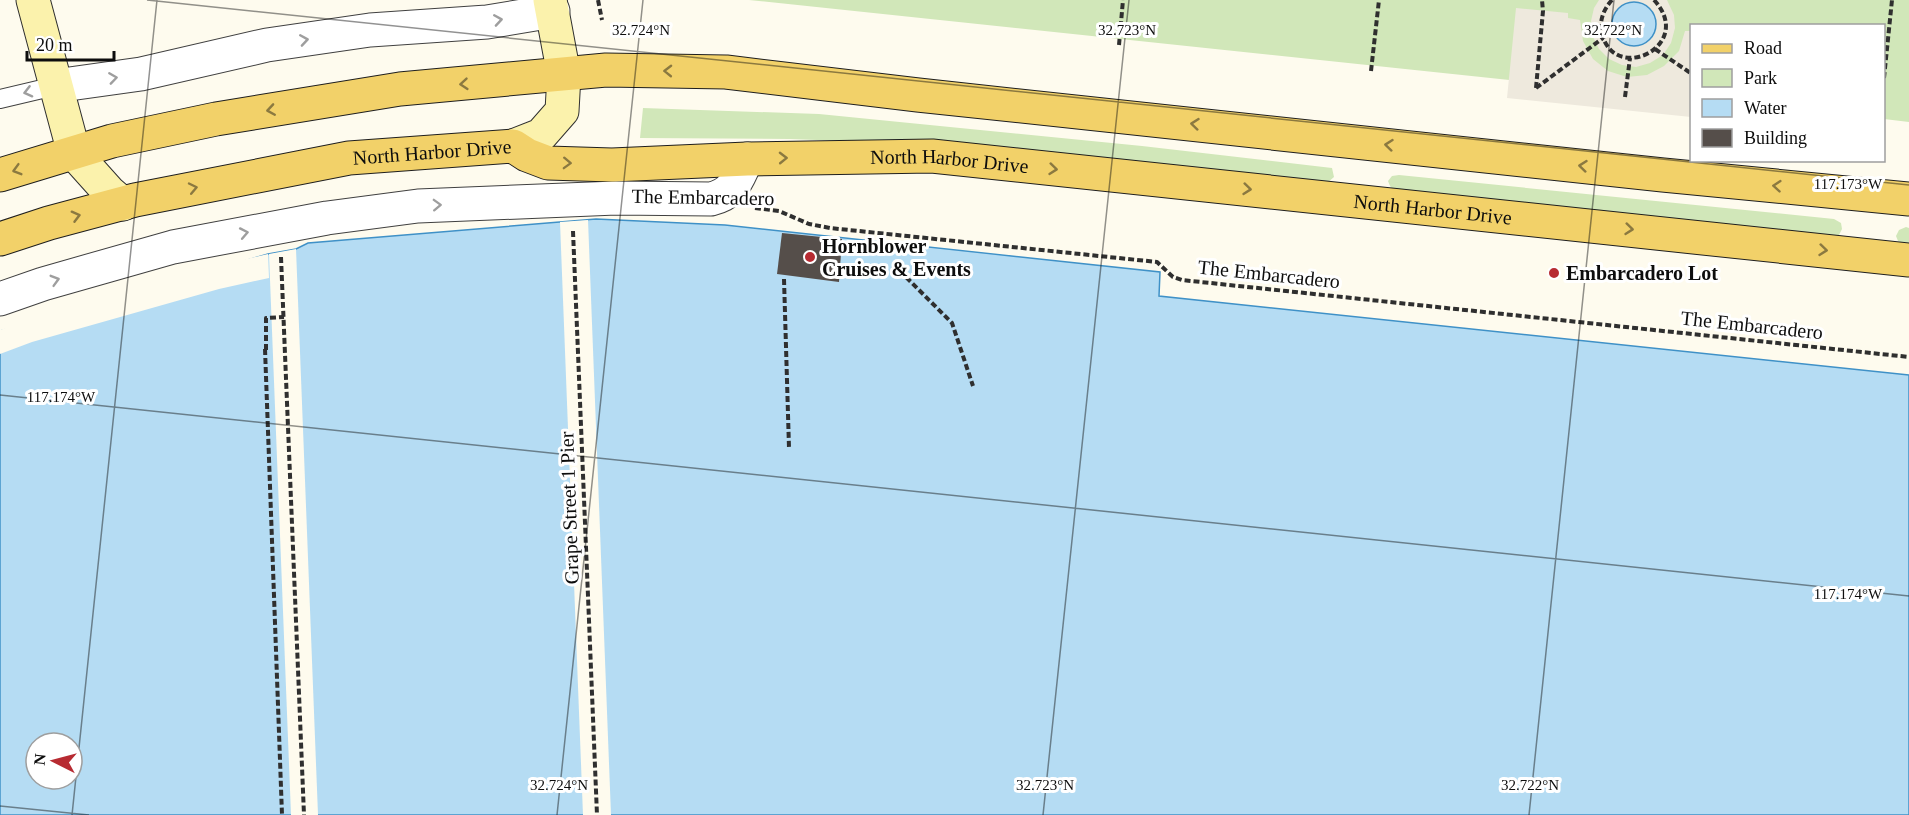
<svg xmlns="http://www.w3.org/2000/svg" width="1909" height="815" font-family="Georgia,serif">
	<rect width="100%" height="100%" fill="#fefbee"/>
	<g fill="#d1e7b9">
		<path d="M749,0H1909V122L1884,119V26H1692L1691,99Z"/>
		<path d="M643,108L819,114L1142,146L1332,168L1334,177L1327,183L924,144L790,139L640,138Z"/>
		<path d="M1399,175L1834,219L1841,223L1842,229L1839,235L1832,238L1395,192L1390,186L1388,181L1392,176Z"/>
		<path d="M1906,227L1909,228V246L1898,241L1896,236L1899,230Z"/>
	</g>
	<g fill="#eee9dd">
		<path d="M1599,0H1667L1674,15L1675,28L1671,43L1663,55L1650,63L1636,67L1622,65L1609,59L1599,49L1592,35L1591,21L1594,8Z"/>
		<path d="M1516,8L1568,13V18L1580,20L1583,41L1593,59L1608,71L1627,77L1647,75L1664,66L1679,51L1685,31H1691V117L1507,98Z"/>
	</g>
	<g fill="#b5dcf3" stroke="#3f91c7" stroke-width="1.5" fill-rule="evenodd">
		<circle cx="1634" cy="24" r="22"/>
		<path d="M596,219L725,225L1160,272L1159,296L1909,375V815H0V331L268,254L296,249L308,243ZM36,743H72V779H36Z"/>
	</g>
	<g fill="#fefbee">
		<path d="M588,220L611,815H583L560,222Z"/>
		<path d="M296,249L318,815H291L269,254Z"/>
		<path d="M268,254L269,278L219,289L32,342L0,354V330L37,316L184,273Z"/>
	</g>
	<path fill="#554e4a" d="M782,233L842,239L839,282L777,274Z"/>
	<g fill="none" stroke-linecap="round" stroke-linejoin="round">
		<g stroke="#404040" stroke-width="20">
			<path id="service" d="M0,99L55,86"/>
		</g>
		<g stroke="#404040" stroke-width="35">
			<g id="minor">
				<path d="M55,86L141,74L267,45L370,30L487,22L553,11"/>
				<path d="M0,299L43,284L173,247L327,218L418,206L616,198L711,199C735,193 737,179 747,159"/>
			</g>
		</g>
		<g stroke="#2f2f2f" stroke-width="35">
			<g id="secondary">
				<path d="M33,0L74,153L109,192L123,204"/>
				<path d="M513,146L541,135L562,111L564,75L550,0"/>
			</g>
		</g>
		<g stroke="#1e1e1e" stroke-width="35">
			<g id="primary">
				<path d="M0,175L112,141L216,119L400,89L606,70L726,72L918,95L1663,175L1909,199"/>
				<path id="s1" d="M0,239L49,223L135,200L349,158L513,146L527,155L548,163L612,165L747,159L932,156L1909,260"/>
			</g>
		</g>
		<g stroke="#2f2f2f" stroke-width="4" stroke-dasharray="6 3" stroke-linecap="butt">
			<path d="M598,0L602,20"/>
			<path d="M1612,0C1603,10 1599,21 1602,34C1615,85 1696,45 1654,0"/>
			<path d="M1119,45L1123,0"/>
			<path d="M1655,49L1692,74"/>
			<path d="M1371,71L1379,0"/>
			<path d="M1884,78L1892,0"/>
			<path d="M1536,88L1543,11L1542,0"/>
			<path d="M1536,88L1603,38"/>
			<path d="M1625,97L1630,58"/>
			<path d="M755,208L779,211L809,224L830,228L1157,262L1173,277L1182,280L1909,357"/>
			<path d="M573,231L597,815"/>
			<path d="M281,257L304,815"/>
			<path d="M892,267L898,269L952,323L973,386"/>
			<path d="M784,279L789,448"/>
			<path d="M265,349L282,815"/>
			<path d="M266,350V318L284,317"/>
		</g>
		<use href="#service" stroke="#fff" stroke-width="18"/>
		<use href="#minor" stroke="#fff" stroke-width="33"/>
		<use href="#secondary" stroke="#fbf2ac" stroke-width="33"/>
		<use href="#primary" stroke="#f2d169" stroke-width="33"/>
	</g>
	<defs><path id="oneway-chevron" d="M-2-3.5L2.5 0L-2 3.5" fill="none" stroke-width="1.6" stroke-linecap="round" stroke-linejoin="round" transform="scale(1.5)"/></defs>
	<g stroke="#9e9e9e">
		<use href="#oneway-chevron" transform="translate(498 20) rotate(-9)"/>
		<use href="#oneway-chevron" transform="translate(304 40) rotate(-9)"/>
		<use href="#oneway-chevron" transform="translate(113 78) rotate(-8)"/>
		<use href="#oneway-chevron" transform="translate(28 92) rotate(166)"/>
		<use href="#oneway-chevron" transform="translate(437 205) rotate(-2)"/>
		<use href="#oneway-chevron" transform="translate(244 233) rotate(-11)"/>
		<use href="#oneway-chevron" transform="translate(55 280) rotate(-16)"/>
	</g>
	<g stroke="#8b7940">
		<use href="#oneway-chevron" transform="translate(668 71) rotate(-179)"/>
		<use href="#oneway-chevron" transform="translate(464 84) rotate(175)"/>
		<use href="#oneway-chevron" transform="translate(271 110) rotate(171)"/>
		<use href="#oneway-chevron" transform="translate(1195 124) rotate(-174)"/>
		<use href="#oneway-chevron" transform="translate(1389 145) rotate(-174)"/>
		<use href="#oneway-chevron" transform="translate(783 158) rotate(-1)"/>
		<use href="#oneway-chevron" transform="translate(567 163) rotate(2)"/>
		<use href="#oneway-chevron" transform="translate(1583 166) rotate(-174)"/>
		<use href="#oneway-chevron" transform="translate(1053 169) rotate(6)"/>
		<use href="#oneway-chevron" transform="translate(17 170) rotate(164)"/>
		<use href="#oneway-chevron" transform="translate(1777 186) rotate(-175)"/>
		<use href="#oneway-chevron" transform="translate(193 188) rotate(-12)"/>
		<use href="#oneway-chevron" transform="translate(1247 189) rotate(6)"/>
		<use href="#oneway-chevron" transform="translate(76 216) rotate(-15)"/>
		<use href="#oneway-chevron" transform="translate(1629 229) rotate(6)"/>
		<use href="#oneway-chevron" transform="translate(1823 250) rotate(6)"/>
	</g>
	<path fill="none" stroke="#0d0d0d" stroke-width="1.5" stroke-opacity="0.45" d="M147,0L1909,185M0,395L1909,596M0,806L89,815M72,815L157,0M557,815L643,0M1043,815L1129,0M1529,815L1614,0"/>
	<g fill="#b72b32" stroke="#fff" stroke-width="2">
		<circle cx="810" cy="257" r="6"/>
		<circle cx="1554" cy="273" r="6"/>
	</g>
	<g text-anchor="middle" stroke-width="6" stroke-linejoin="round" paint-order="stroke">
		<g font-size="20" fill="#0d0d0d" stroke="#fff">
			<text dy="7" stroke="none"><textPath href="#s1" startOffset="442">North Harbor Drive</textPath></text>
			<text dy="7" stroke="none"><textPath href="#s1" startOffset="964">North Harbor Drive</textPath></text>
			<text transform="translate(703 197) rotate(1)" y="7">The Embarcadero</text>
			<text dy="7" stroke="none"><textPath href="#s1" startOffset="1450">North Harbor Drive</textPath></text>
			<text transform="translate(1269 274) rotate(6)" y="7">The Embarcadero</text>
			<text transform="translate(1752 325) rotate(6)" y="7">The Embarcadero</text>
			<text transform="translate(569 508) rotate(-92)" y="7">Grape Street 1 Pier</text>
		</g>
		<g font-size="20" font-weight="bold" fill="#0d0d0d" stroke="#fff" text-anchor="start">
			<text x="822" y="253">Hornblower<tspan x="822" dy="23">Cruises &amp; Events</tspan></text>
			<text x="1566" y="280">Embarcadero Lot</text>
		</g>
	</g>
	<g font-size="15" text-anchor="middle" fill="#0d0d0d" stroke="#fff" stroke-width="6" stroke-linejoin="round" paint-order="stroke">
		<text x="641" y="35">32.724°N</text>
		<text x="1127" y="35">32.723°N</text>
		<text x="1613" y="35">32.722°N</text>
		<text x="1848" y="189">117.173°W</text>
		<text x="61" y="402">117.174°W</text>
		<text x="1848" y="599">117.174°W</text>
		<text x="559" y="790">32.724°N</text>
		<text x="1045" y="790">32.723°N</text>
		<text x="1530" y="790">32.722°N</text>
	</g>
	<rect x="1690" y="24" width="195" height="138" fill="#ffffff" stroke="#9e9e9e" stroke-width="1.5"/>
	<rect x="1702" y="44" width="30" height="9" fill="#f2d169" stroke="#9e9e9e" stroke-width="1.5"/>
	<text x="1744" y="54" font-size="18" fill="#0d0d0d">Road</text>
	<rect x="1702" y="69" width="30" height="18" fill="#d1e7b9" stroke="#9e9e9e" stroke-width="1.5"/>
	<text x="1744" y="84" font-size="18" fill="#0d0d0d">Park</text>
	<rect x="1702" y="99" width="30" height="18" fill="#b5dcf3" stroke="#9e9e9e" stroke-width="1.5"/>
	<text x="1744" y="114" font-size="18" fill="#0d0d0d">Water</text>
	<rect x="1702" y="129" width="30" height="18" fill="#554e4a" stroke="#9e9e9e" stroke-width="1.5"/>
	<text x="1744" y="144" font-size="18" fill="#0d0d0d">Building</text>
	<g transform="translate(54 761) rotate(276)"><circle r="28" fill="#ffffff" stroke="#9e9e9e" stroke-width="1.5"/>
	<path d="M0-4.5L10 22L0 15L-10 22Z" fill="#b72b32"/>
	<text y="-9" font-size="16" font-weight="bold" text-anchor="middle" fill="#0d0d0d">N</text>
	</g>
	<path d="M27 51v9h87v-9" fill="none" stroke="#0d0d0d" stroke-width="3"/>
	<text x="36" y="51" font-size="18" fill="#0d0d0d" stroke="#ffffff" stroke-width="4.5" paint-order="stroke">20 m</text>
</svg>
